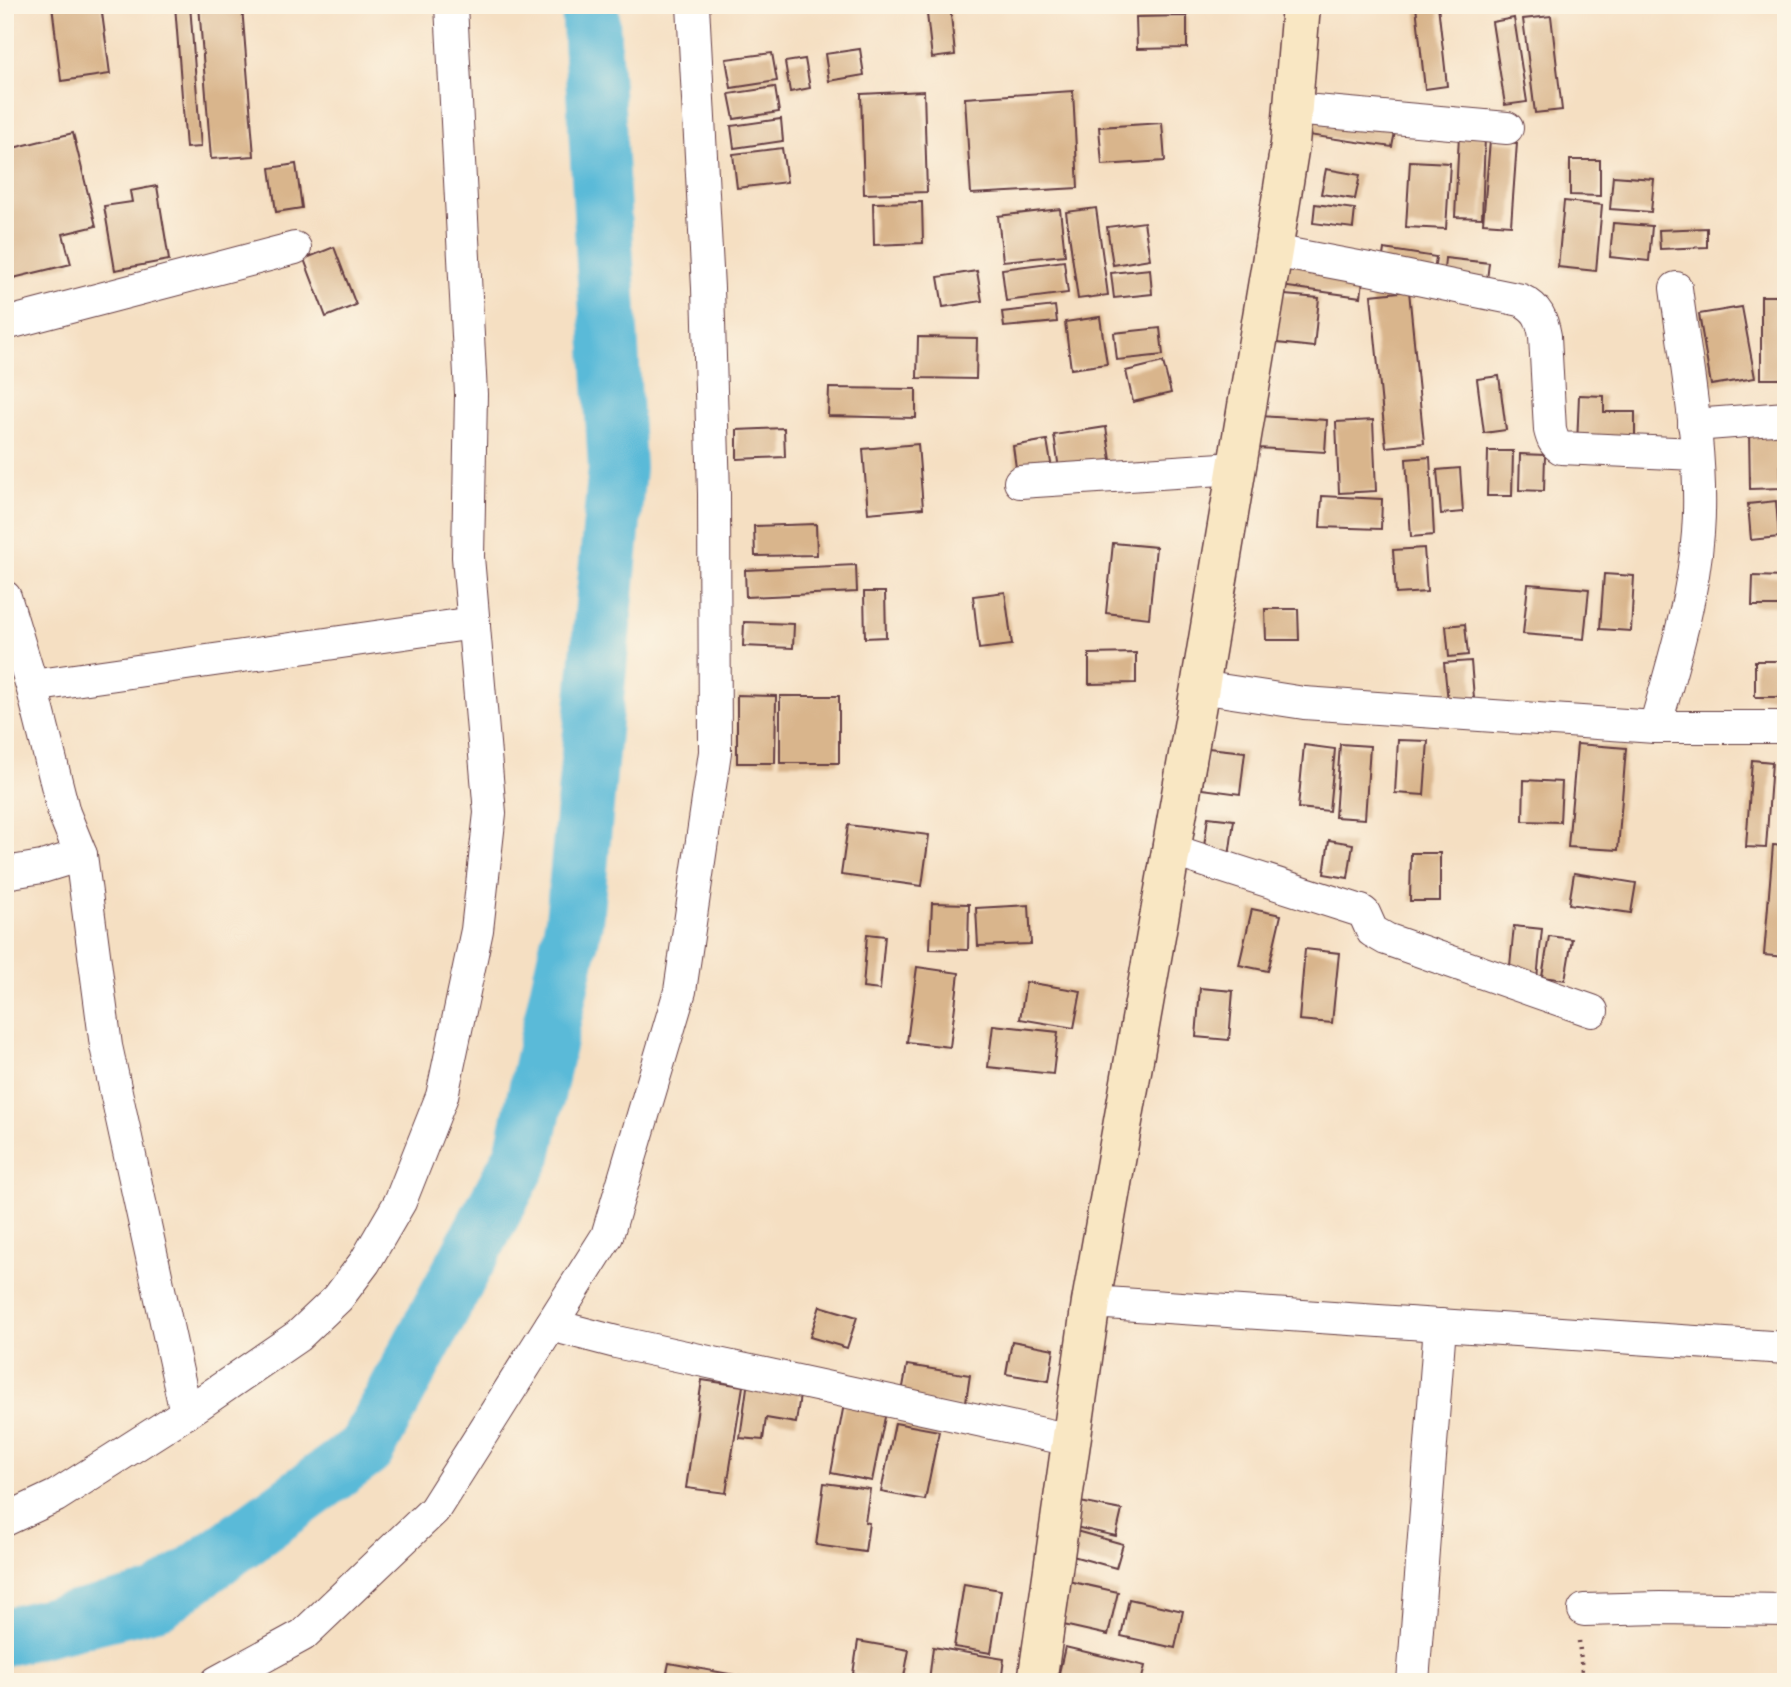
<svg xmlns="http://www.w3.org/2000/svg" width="1791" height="1687" font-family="Mynerve,sans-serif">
	<rect width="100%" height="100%" fill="#fcf5e5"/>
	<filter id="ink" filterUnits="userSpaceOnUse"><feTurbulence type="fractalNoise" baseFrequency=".0143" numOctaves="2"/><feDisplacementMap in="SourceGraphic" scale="14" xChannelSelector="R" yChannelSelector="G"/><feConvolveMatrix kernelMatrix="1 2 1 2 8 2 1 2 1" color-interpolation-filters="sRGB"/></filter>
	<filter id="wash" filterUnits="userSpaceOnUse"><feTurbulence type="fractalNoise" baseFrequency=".00686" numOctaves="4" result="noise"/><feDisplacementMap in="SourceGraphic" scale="28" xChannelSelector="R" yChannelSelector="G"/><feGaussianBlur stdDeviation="1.57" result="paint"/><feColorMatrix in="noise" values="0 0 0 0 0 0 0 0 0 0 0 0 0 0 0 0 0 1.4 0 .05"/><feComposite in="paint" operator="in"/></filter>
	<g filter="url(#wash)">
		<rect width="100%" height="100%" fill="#f5dfc2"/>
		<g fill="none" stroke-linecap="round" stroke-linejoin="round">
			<path stroke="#5abad8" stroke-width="58" d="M5,1637L159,1600L366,1449L523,1155L574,921L617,468L590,5"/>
		</g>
		<g id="blocks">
			<g fill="#d9b58c">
				<path d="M52,5H101L110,74L61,81Z"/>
				<path d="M175,5H190L201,147L186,148Z"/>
				<path d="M199,5H224V8L242,7L254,156L211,159Z"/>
				<path d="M926,5H950L955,55L932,58Z"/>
				<path d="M1438,5L1447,86L1425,89L1416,6Z"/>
				<path d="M1187,16V48L1137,49L1136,17Z"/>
				<path d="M1551,16L1562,110L1535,113L1523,19Z"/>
				<path d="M1514,18L1527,102L1505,105L1492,22Z"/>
				<path d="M860,49L864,75L829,81L825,54Z"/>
				<path d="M772,53L777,81L731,88L726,59Z"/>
				<path d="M805,59L810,88L790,92L785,62Z"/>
				<path d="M775,87L779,112L734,119L729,94Z"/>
				<path d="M924,91L927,192L864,194L861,94Z"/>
				<path d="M1073,91L1078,188L971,194L965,98Z"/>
				<path d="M1304,114L1396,127L1392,147L1301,134Z"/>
				<path d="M781,119L783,141L734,148L731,126Z"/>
				<path d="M1162,123L1165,161L1102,165L1099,127Z"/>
				<path d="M73,133L96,226L63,234L71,264L5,280V150Z"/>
				<path d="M1459,135L1485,137L1482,218L1455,217Z"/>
				<path d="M1490,141L1517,143L1511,225L1483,223Z"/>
				<path d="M782,148L787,182L737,188L733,154Z"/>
				<path d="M1570,160H1600V196L1570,195Z"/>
				<path d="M1410,161L1450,163L1446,229L1406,227Z"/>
				<path d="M296,164L302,208L276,212L270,168Z"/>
				<path d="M1326,169L1360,175L1355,199L1321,194Z"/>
				<path d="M1613,176L1654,179L1651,212L1610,209Z"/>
				<path d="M157,186L169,260L115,270L104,206L132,202L130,191Z"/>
				<path d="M1564,201L1602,205L1596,271L1558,267Z"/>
				<path d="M922,202L923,243L874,245L873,203Z"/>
				<path d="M1315,204L1355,209L1353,228L1313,223Z"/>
				<path d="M1096,208L1108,295L1078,299L1066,212Z"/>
				<path d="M1060,209L1065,255L1003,261L998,216Z"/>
				<path d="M1144,222L1150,259L1113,265L1107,227Z"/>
				<path d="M1613,223L1652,226L1649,261L1610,257Z"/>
				<path d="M1707,228V247L1660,249L1659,230Z"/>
				<path d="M334,247L356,305L326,317L304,259Z"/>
				<path d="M1384,249L1436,257L1433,278L1381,270Z"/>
				<path d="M1445,258L1489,263L1486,288L1443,282Z"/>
				<path d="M1277,259L1364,271L1361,297L1273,285Z"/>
				<path d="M1064,261L1068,293L1006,301L1002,269Z"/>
				<path d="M1150,269L1152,294L1114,298L1111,273Z"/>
				<path d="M977,271L982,301L943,307L938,277Z"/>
				<path d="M1409,291L1424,443L1386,447L1371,295Z"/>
				<path d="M1273,294L1319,298L1314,347L1268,342Z"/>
				<rect x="1761" y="296" width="25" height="83"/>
				<path d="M1055,306L1057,322L1004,327L1002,312Z"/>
				<path d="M1742,307L1755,378L1711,385L1699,314Z"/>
				<path d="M1100,317L1107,364L1071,369L1065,322Z"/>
				<path d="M1160,328L1163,355L1117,360L1114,333Z"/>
				<path d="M918,337L977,338L976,379L917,378Z"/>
				<path d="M1163,362L1171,393L1133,402L1126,371Z"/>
				<path d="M1499,376L1506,430L1484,433L1477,379Z"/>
				<path d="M829,388L916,389V418L828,416Z"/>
				<path d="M1579,395L1604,396V412H1635V446H1577Z"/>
				<path d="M1259,416L1327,420L1325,452L1257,448Z"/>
				<path d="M1373,420L1376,491L1339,493L1336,422Z"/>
				<path d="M1106,427L1111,460L1059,469L1054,435Z"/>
				<path d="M784,428L785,457L737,459V430Z"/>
				<path d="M1780,429L1781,488L1750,489L1749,430Z"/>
				<path d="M1047,440L1052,469L1017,475L1013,446Z"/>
				<path d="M918,444L923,508L868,513L863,449Z"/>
				<path d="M1488,451H1513L1512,496H1487Z"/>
				<path d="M1520,454L1545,455L1544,491L1519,490Z"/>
				<path d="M1430,457L1434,535L1411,537L1406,459Z"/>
				<path d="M1460,468L1463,512L1441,514L1437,470Z"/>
				<path d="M1322,496L1382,499L1381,529L1320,527Z"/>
				<path d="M1776,501L1779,537L1751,540L1748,504Z"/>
				<path d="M816,524L817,555L755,556L754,526Z"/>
				<path d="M1113,543L1156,547L1149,618L1106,613Z"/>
				<path d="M1424,548L1427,592L1396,594L1393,550Z"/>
				<path d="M856,565L857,592L746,597L745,570Z"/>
				<path d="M1604,574L1634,576L1631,631L1600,629Z"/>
				<path d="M1753,576L1786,577V606H1752Z"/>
				<path d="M1528,584L1589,589L1584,639L1523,634Z"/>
				<path d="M864,592H885L886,637L865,638Z"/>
				<path d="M1005,592L1012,645L979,649L973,596Z"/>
				<path d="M1265,609H1298L1299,640H1266Z"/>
				<path d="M744,622L794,624L793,648L743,646Z"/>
				<path d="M1465,624L1468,655L1449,657L1446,626Z"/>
				<path d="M1136,653V683L1089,684V654Z"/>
				<path d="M1471,661L1474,698L1448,701L1444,663Z"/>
				<rect x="1755" y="661" width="28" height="36"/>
				<path d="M737,695L776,696L775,763H737Z"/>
				<rect x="780" y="696" width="59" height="67"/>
				<path d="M1398,740L1428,741L1424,795L1395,793Z"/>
				<path d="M1340,744L1370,746L1365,819L1335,817Z"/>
				<path d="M1577,744L1626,748L1618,850L1568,847Z"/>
				<path d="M1304,745L1335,749L1329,811L1298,808Z"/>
				<path d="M1208,748L1245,752L1240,794L1202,789Z"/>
				<path d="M1752,760L1772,762L1766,848L1746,847Z"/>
				<path d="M1524,780L1562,782L1560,822L1523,821Z"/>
				<path d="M1208,817L1234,820L1229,857L1203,854Z"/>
				<path d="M848,825L929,835L922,886L841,875Z"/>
				<path d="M1329,840L1353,844L1348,878L1324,874Z"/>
				<path d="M1773,845L1786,846V957L1764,955Z"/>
				<path d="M1411,853H1440V901H1410Z"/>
				<path d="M1574,873L1636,883L1631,913L1569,904Z"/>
				<path d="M932,903L969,904L968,950L930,949Z"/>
				<path d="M1029,905L1031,944L978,946L976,908Z"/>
				<path d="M1252,909L1281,915L1268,971L1239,965Z"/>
				<path d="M1514,926L1542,929L1537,979L1509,976Z"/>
				<path d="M867,934L885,936L880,990L863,988Z"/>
				<path d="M1549,936L1572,939L1565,980L1542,977Z"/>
				<path d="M1305,949L1339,953L1332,1023L1299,1020Z"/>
				<path d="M917,967L959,973L950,1047L907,1042Z"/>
				<path d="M1026,982L1081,991L1074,1028L1020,1019Z"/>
				<path d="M1200,988L1233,991L1229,1040L1196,1037Z"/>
				<path d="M993,1025L1058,1032L1053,1074L988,1067Z"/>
				<path d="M820,1306L857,1317L847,1348L810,1337Z"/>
				<path d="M1012,1341L1054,1349L1049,1381L1006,1374Z"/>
				<path d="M907,1365L970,1375L965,1408L901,1398Z"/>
				<path d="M702,1380L743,1386L726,1493L686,1488Z"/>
				<path d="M748,1380L801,1388L796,1423L766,1418L763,1440L740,1438Z"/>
				<path d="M844,1404L886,1412L872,1481L831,1473Z"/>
				<path d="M895,1423L939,1431L925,1500L881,1492Z"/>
				<path d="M824,1483L870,1489L865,1522L869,1523L865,1552L816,1545Z"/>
				<path d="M1080,1502L1122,1510L1116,1536L1075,1527Z"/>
				<path d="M1076,1531L1123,1544L1116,1568L1069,1555Z"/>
				<path d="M1068,1581L1118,1592L1108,1635L1059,1624Z"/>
				<path d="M964,1584L1001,1590L991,1653L954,1647Z"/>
				<path d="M1129,1599L1183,1611L1175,1648L1121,1636Z"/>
				<path d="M858,1641L909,1650L903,1682L853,1674Z"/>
				<path d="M933,1647L1004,1659L1001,1682L929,1681Z"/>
				<path d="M1065,1647L1145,1666L1141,1682H1057Z"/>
				<path d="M669,1663L762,1680L761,1682H665Z"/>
			</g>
		</g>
	</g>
	<g filter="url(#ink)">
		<use href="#blocks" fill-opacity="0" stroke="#643c42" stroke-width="2"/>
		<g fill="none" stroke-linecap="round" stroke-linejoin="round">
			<g stroke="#643c42" stroke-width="34">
				<g id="street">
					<path d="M1293,109L1507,128"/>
					<path d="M1273,251L1369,269L1521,300C1538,308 1542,319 1545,336L1550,430C1552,438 1554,444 1561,448L1696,454"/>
					<path d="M5,324L295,248"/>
					<path d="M1694,425L1786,418"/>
					<path d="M1020,482L1237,468"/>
					<path d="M5,597L32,686L64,813L81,855L42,867L5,873"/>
					<path d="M32,686L474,623"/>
					<path d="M1200,687L1304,703L1655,727H1786"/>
					<path d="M1655,727C1673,663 1693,600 1698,533C1704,456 1686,365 1676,288"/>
					<path d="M1171,850L1361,911L1364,913L1372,931L1386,939L1592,1011"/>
					<path d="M81,855L106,1046L186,1413"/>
					<path d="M1091,1302L1786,1348"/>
					<path d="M551,1325L616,1342L1071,1440"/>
					<path d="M5,1520L56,1496L186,1413L298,1336L338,1298L365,1262L400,1202L442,1096L477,930L490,813L468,557L471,394L451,5"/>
					<path d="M1584,1610L1660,1608L1786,1610"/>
					<path d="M217,1682L303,1635L434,1510L607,1236L680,991L715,752L714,494L708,288L693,5"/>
					<path d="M1413,1682L1440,1325"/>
				</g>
			</g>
			<g stroke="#643c42" stroke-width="41">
				<path id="secondary" d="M1037,1682L1091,1302L1200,687L1273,251L1290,144L1301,5"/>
			</g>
			<path stroke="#643c42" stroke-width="4.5" stroke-dasharray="2 5" stroke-linecap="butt" d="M1579,1641L1583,1682"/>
			<use href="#street" stroke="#fff" stroke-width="32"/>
			<use href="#secondary" stroke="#f9e7c3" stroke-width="38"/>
		</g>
	</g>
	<rect width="1791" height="1687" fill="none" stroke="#fcf5e5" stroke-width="28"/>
</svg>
